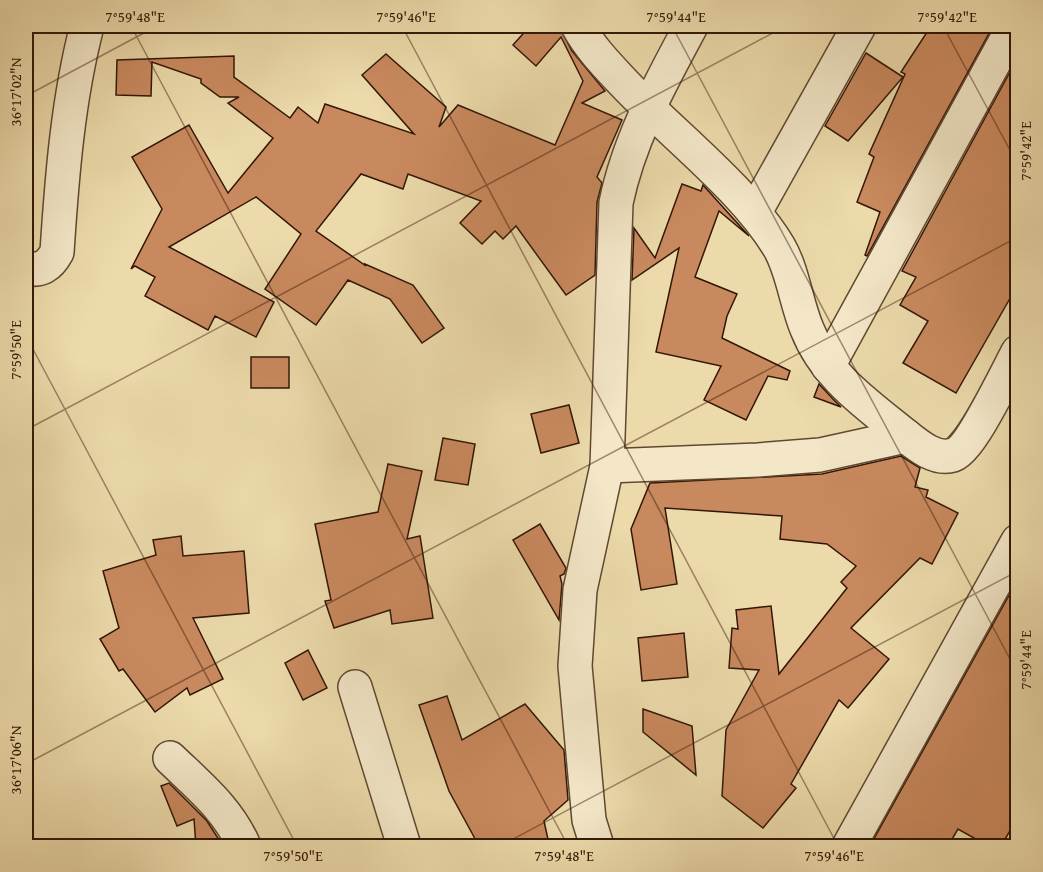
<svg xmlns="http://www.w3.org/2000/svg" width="1043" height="872" font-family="'Gentium Book Plus',serif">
	<rect width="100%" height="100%" fill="#ecdaaa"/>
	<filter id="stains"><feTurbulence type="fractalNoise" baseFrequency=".00333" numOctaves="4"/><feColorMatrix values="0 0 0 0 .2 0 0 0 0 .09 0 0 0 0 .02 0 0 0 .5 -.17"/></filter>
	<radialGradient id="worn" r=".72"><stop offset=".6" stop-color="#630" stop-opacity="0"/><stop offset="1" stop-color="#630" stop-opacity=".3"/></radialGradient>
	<g fill="#c9895e" stroke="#321708" stroke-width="1.5">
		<path d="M530,26H559L572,51L605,91L582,103L622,120L597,177L602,183L597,202L595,275L566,295L516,226L503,239L495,231L482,244L460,223L481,201L408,174L403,189L361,174L316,231L366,266L365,264L413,285L444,328L422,343L390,299L348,280L316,325L265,289L301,234L256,197L169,247L274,302L256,337L215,316L208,330L145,296L155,277L135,266L131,269L162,209L132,157L189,125L228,193L273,138L228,103L239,97H220L201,83V79L152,62L151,96L116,95L117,60L234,56V77L290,118L298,107L318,123L325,104L414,134L362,75L386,54L446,107L439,127L458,105L555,145L583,81L561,37L536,66L513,45Z"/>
		<path d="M931,26H993L867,256L865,255L880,212L857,202L874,157L869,154L905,74L901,72Z"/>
		<path d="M866,53L903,77L848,141L825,126Z"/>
		<path d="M1017,59V286L956,393L903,363L928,321L900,305L916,277L902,271Z"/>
		<path d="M682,184L701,191L703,185L749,236L719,211L695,277L737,294L727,316L722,338L790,371L787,380L768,376L746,420L704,400L721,366L656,352L679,248L632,280L634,228L655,258Z"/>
		<rect x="251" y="357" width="38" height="31"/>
		<path d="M819,384L833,399L841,407L814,397Z"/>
		<path d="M569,405L579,443L541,453L531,414Z"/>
		<path d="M443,438L475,444L468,485L435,480Z"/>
		<path d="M901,456L920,468L915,487L928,490L926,497L958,513L932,564L920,558L851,628L889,659L848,708L839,700L791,784L796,788L763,828L722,796L726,730L759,670L729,668L732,628L738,629L736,610L771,606L779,674L847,588L841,582L856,566L827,544L780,539L782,516L665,508L677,584L641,590L631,529L650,483L822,474Z"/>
		<path d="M388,464L422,471L407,539L420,536L433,618L392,624L390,610L334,628L325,601L331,600L315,524L378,512Z"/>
		<path d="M540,524L566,568L564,574L560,576L562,584L559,620L513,540Z"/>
		<path d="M181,536L183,556L244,551L249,613L193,618L223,679L190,695L187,688L155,712L123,669L119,671L100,639L119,628L103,571L156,555L153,540Z"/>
		<path d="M1017,581V819L1001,846H988L958,829L948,846H870Z"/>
		<path d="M684,633L688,677L642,681L638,638Z"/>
		<path d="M308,650L327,688L303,700L285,663Z"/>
		<path d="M447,696L462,740L525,704L564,750L568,800L544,821L549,844L534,846H479L449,791L419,705Z"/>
		<path d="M643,709L692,726L696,775L643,732Z"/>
		<path d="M169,783L207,821L223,846H196L194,819L177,826L161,786Z"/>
	</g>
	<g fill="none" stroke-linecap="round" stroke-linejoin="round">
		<g stroke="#604830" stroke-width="36">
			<g id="minor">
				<path d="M578,26C589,46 604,62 620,79C670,133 742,186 779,247C793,271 796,303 807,329C825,375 864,402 901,432C915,443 934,461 953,455C971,449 1007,372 1018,352"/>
				<path d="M755,212L859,26"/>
				<path d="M26,267C40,273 50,265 57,252C62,176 68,99 87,26"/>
				<path d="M828,366L1014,26"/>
				<path d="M607,466L758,460L820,455L906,436"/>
				<path d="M355,687L404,846"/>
				<path d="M170,758C199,786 228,809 244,846"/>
				<path d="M597,846L589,820L575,666L580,590L607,466L616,203C629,139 661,82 691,26"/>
				<path d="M849,846L1018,541"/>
			</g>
		</g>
		<use href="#minor" stroke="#f3e7c8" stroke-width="33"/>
	</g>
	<path fill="none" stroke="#321708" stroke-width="1.5" stroke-opacity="0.45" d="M131,26L568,846M402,26L838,846M672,26L1018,674M943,26L1018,165M26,96L157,26M26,336L297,846M26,430L786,26M26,764L1018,237M26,845V846M500,846L1018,571"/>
	<rect width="1043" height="872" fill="none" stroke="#ecdaaa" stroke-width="66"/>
	<rect x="33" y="33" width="977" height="806" fill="none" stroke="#321708" stroke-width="2"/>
	<g font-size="15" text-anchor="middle" fill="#321708">
		<text x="135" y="22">7°59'48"E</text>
		<text x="406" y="22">7°59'46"E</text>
		<text x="676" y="22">7°59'44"E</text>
		<text x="947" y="22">7°59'42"E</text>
		<text transform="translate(16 92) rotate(-90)" y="5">36°17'02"N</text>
		<text transform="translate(1026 151) rotate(-90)" y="5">7°59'42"E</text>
		<text transform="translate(16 350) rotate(-90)" y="5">7°59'50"E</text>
		<text transform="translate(1026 660) rotate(-90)" y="5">7°59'44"E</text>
		<text transform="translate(16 760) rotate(-90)" y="5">36°17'06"N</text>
		<text x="293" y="861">7°59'50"E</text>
		<text x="564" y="861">7°59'48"E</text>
		<text x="834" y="861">7°59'46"E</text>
	</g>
	<rect width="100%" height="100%" filter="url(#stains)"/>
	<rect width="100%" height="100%" fill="url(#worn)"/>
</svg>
